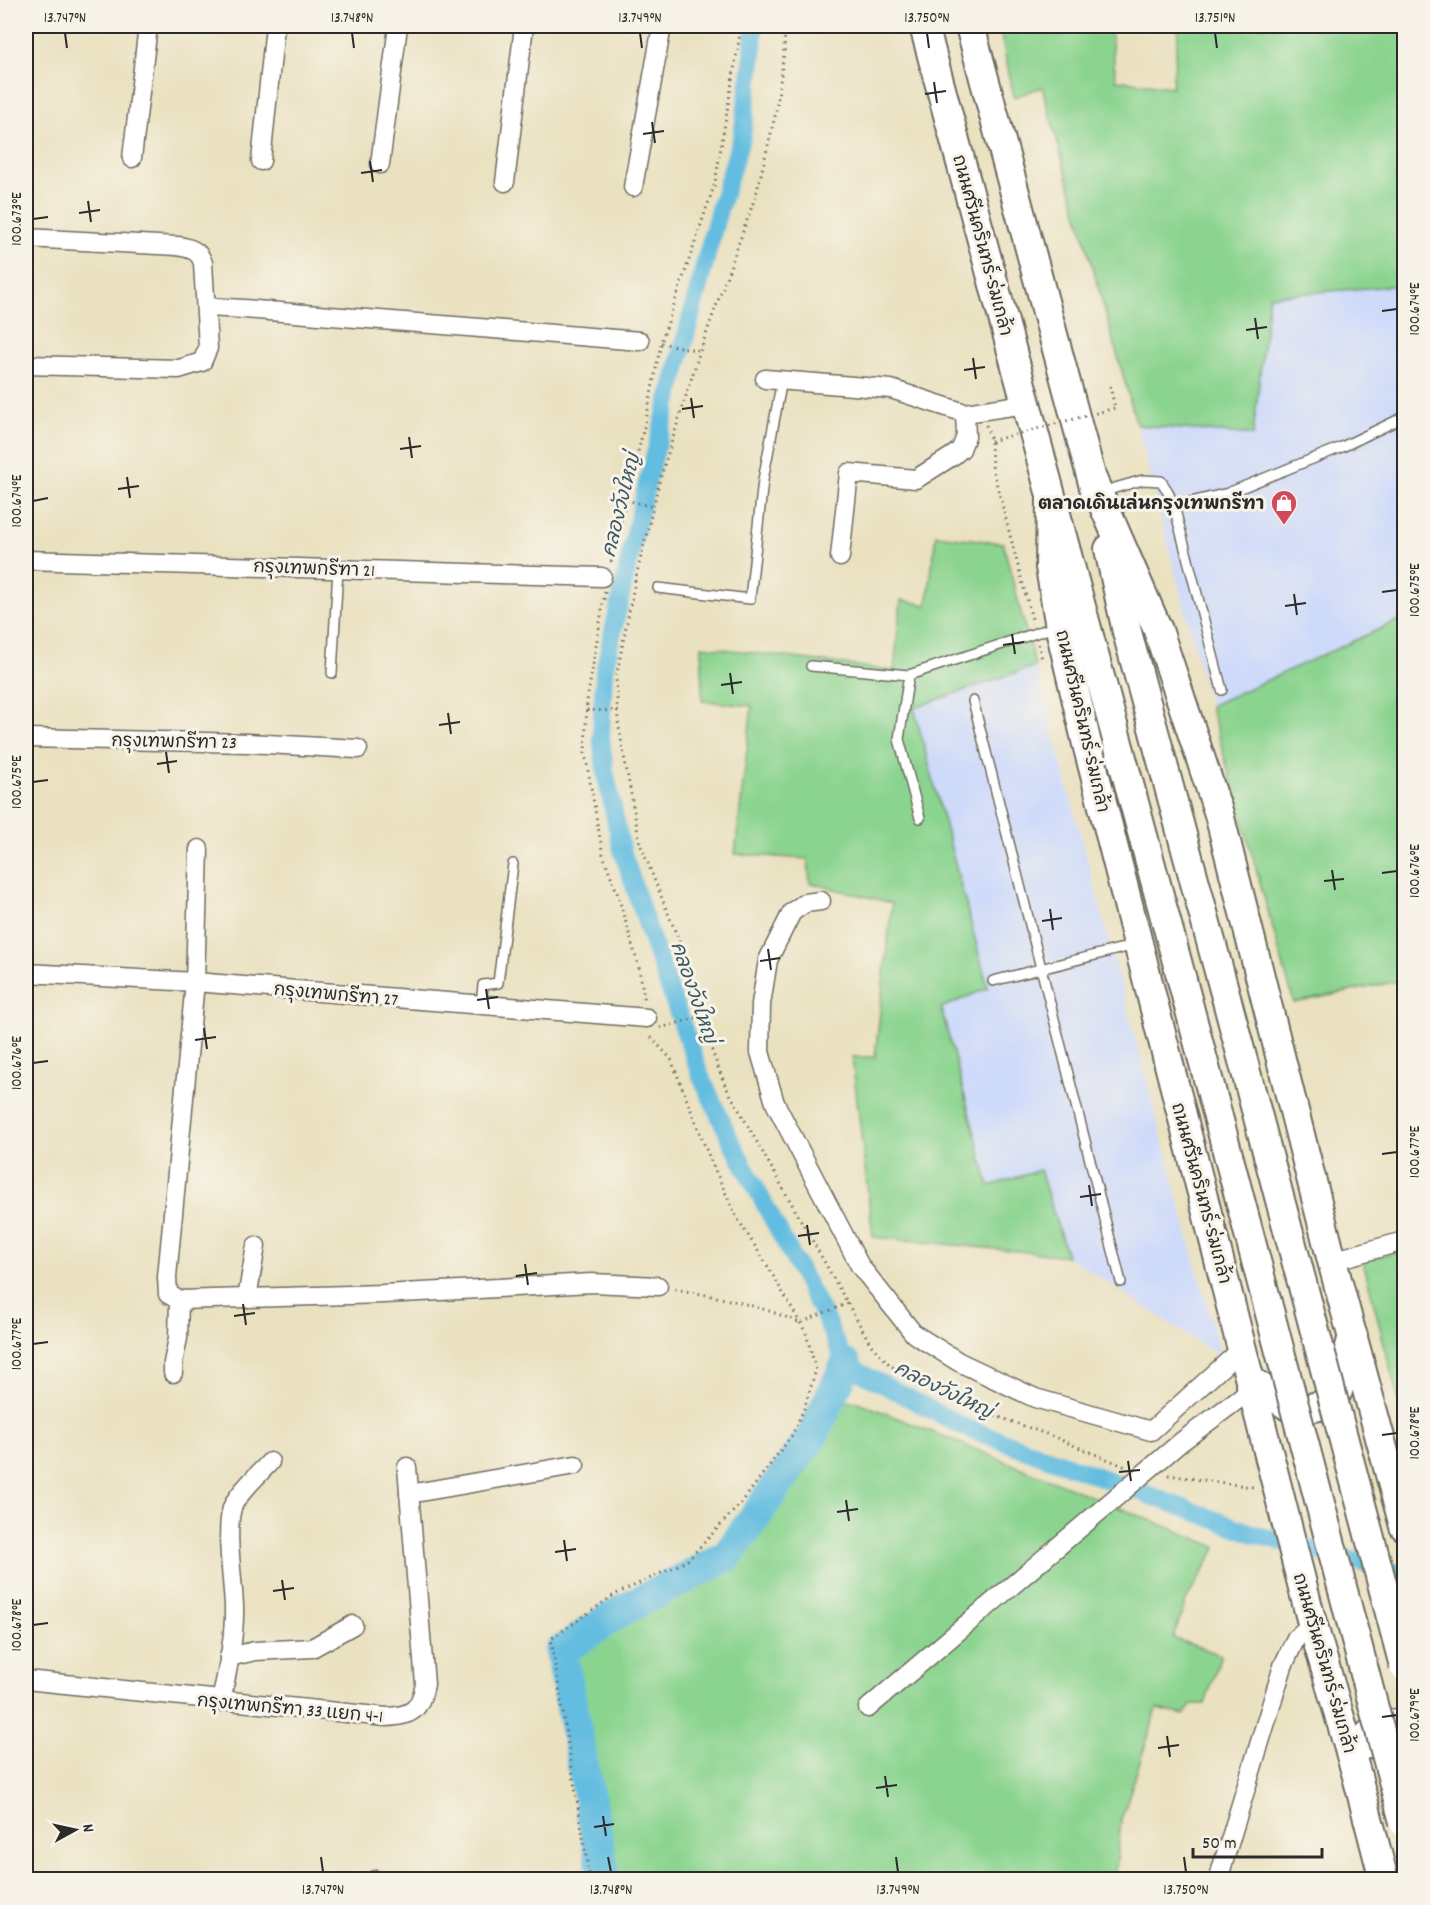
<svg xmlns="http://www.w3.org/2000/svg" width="1430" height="1905" font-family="Dekko,'Playpen Sans Thai',sans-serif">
	<rect width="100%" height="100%" fill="#f7f3e8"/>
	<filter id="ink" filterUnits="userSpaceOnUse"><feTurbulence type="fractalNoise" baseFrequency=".0167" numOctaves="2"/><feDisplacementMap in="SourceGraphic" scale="12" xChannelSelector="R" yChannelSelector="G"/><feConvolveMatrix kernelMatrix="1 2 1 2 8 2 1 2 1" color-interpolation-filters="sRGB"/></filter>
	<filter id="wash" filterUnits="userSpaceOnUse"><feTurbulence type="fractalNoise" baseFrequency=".008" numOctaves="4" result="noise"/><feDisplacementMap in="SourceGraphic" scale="24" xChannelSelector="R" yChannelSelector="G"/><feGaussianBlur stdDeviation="1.35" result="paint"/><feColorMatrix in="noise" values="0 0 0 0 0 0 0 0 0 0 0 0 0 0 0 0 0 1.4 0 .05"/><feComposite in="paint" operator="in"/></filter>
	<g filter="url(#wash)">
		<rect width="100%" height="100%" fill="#eae1c0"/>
		<g fill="#cedafa">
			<path d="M1404,285V618L1210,706L1137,425L1253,435L1269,296Z"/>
			<path d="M1035,666L1221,1357L1067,1256L1040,1171L990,1186L941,1007L988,988L914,708Z"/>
		</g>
		<g fill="#8bd48f" stroke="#5b805d" stroke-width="1.5">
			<path d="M999,26H1110L1116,80L1172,87L1179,26H1403L1404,41V285L1269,296L1253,435L1137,425L1042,87L1014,97Z"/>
			<path d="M936,535L1003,543L1035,666L914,708L988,988L941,1008L989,1186L1040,1170L1067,1256L873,1237L852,1057H875L892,903L810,883L808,859L735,854L752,706L702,701V646L894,671L901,600L927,605Z"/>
			<path d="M1404,618V987L1403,980L1294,1003L1210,706Z"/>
			<path d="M1404,1250V1422L1363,1261Z"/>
			<path d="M844,1401L858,1402L1217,1547L1186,1601L1173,1638L1221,1655L1205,1704H1192L1184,1715L1157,1709L1121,1820L1115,1879H618L571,1667L573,1652L699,1584L740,1558L806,1471Z"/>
		</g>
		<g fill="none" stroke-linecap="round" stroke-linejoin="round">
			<path stroke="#63bde0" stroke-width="18" d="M754,26L753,55L742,136L718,213L643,499L604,671L601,737L605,771L622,850L654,946L701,1077L732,1143L825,1318L846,1365L964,1427L1257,1535L1404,1574"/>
			<path stroke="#63bde0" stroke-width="32" d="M605,1880L561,1651L621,1611L727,1556L812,1436L846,1365"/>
		</g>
	</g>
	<g filter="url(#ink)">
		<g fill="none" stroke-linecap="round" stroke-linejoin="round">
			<g stroke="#6e6b5f" stroke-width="12">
				<g id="lane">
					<path d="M1101,492L1143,480L1161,481L1167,490L1174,506L1222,690"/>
					<path d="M1174,506L1228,493L1342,447L1404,417"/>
					<path d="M658,588L750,599L763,480L782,380"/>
					<path d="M811,666L909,675L1057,626"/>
					<path d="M332,673L338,569"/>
					<path d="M909,675L899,739L920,818"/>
					<path d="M973,701L1121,1282"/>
					<path d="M993,981L1135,945"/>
					<path d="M481,1006L483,985L498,983L513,864"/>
				</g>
			</g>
			<g stroke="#6e6b5f" stroke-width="21">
				<g id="street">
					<path d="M132,158L148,26"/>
					<path d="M261,161L275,26"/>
					<path d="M380,164L398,26"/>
					<path d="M505,182L524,26"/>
					<path d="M633,187L662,26"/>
					<path d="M26,238L177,246C190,248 199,250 203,263L208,348L202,362L179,369L26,365"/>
					<path d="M207,307L244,309L640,341"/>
					<path d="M765,379L891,389L965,413L1026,404"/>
					<path d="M840,557L849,473L916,479L954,455L961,449L966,436L965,413"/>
					<path d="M26,560L602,577"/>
					<path d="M26,738L248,743L358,749"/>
					<path d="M199,849L195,982L167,1277L168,1294L179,1300L383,1294L592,1283L658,1286"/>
					<path d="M821,901L805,903L792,912L768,960L761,1004L760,1052L775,1103L860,1266L914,1334L959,1362L1035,1398L1151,1431L1243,1348"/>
					<path d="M26,973L195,982L647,1018"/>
					<path d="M1332,1261L1404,1241"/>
					<path d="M247,1298L256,1246"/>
					<path d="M173,1373V1363L178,1338L179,1300"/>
					<path d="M409,1494L575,1465"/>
					<path d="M229,1657L255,1651L312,1648L353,1625"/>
					<path d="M26,1680L386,1717C412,1716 420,1710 425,1684L407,1467"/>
					<path d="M221,1702C227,1671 235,1638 234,1606C233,1580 225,1532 232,1508C236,1495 260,1473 270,1462"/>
					<path d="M868,1708L1181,1442L1252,1389"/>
					<path d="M375,1880H376"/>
					<path d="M1218,1880L1283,1666L1296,1638L1313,1623"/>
				</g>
			</g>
			<g stroke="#6e6b5f" stroke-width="32">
				<g id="primary">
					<path d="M924,26L1182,980"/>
					<path d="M970,26L1097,498"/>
					<path d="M1093,481L1158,630L1219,814L1332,1261L1404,1526"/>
					<path d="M1051,500L1050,567L1061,633L1086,740L1311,1619L1357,1776L1384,1880"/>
					<path d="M1109,549L1127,632L1226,997"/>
					<path d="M1250,1380L1291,1408L1300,1410L1319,1406L1329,1402L1338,1391L1353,1336"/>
					<path d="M1364,1745C1368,1727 1387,1724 1404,1723"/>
				</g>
			</g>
			<g stroke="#6e6b5f" stroke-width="3" stroke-dasharray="1.5 4.5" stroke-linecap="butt">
				<path d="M785,26L784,53L776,112L756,195L700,351L660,479L635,581L616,678L618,722L640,844L678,938L699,1017L725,1085L871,1345L891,1366L946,1398L1049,1435L1126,1467"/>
				<path d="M661,343L700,351"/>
				<path d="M1110,386L1115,408"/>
				<path d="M986,425L991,441L992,466L1033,623"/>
				<path d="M626,500L653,507"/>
				<path d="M611,562L647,415L661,343L715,183L740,34L739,26"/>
				<path d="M605,592L587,701L585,753L603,855L618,895L639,968L645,1002"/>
				<path d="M1038,644L1042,658"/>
				<path d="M587,710L618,711"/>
				<path d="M660,1028L699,1017"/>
				<path d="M675,1289C718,1297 760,1305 800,1323L848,1303"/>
				<path d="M1168,1475L1253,1487"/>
				<path d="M590,1880L551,1639L614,1595L687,1561L742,1502L792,1435L804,1409L816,1370L806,1333L767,1265L737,1218L710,1159L671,1059L649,1035"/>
			</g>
			<use href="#lane" stroke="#fff" stroke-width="9"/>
			<use href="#street" stroke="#fff" stroke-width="18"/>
			<use href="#primary" stroke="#fff" stroke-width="28"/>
			<g stroke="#6e6b5f" stroke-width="32" stroke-linecap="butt">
				<g id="primary-bridge">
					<path d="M1182,980L1404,1822"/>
					<path d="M1226,997L1404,1666"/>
				</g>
			</g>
			<path stroke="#6e6b5f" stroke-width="3" stroke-dasharray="1.5 4.5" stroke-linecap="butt" d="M991,441L1115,408"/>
			<use href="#primary-bridge" stroke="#fff" stroke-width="28"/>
		</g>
	</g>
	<path fill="none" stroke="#2b2b2b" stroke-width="2" d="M65,33L67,48M352,33L354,48M640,33L642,48M927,33L929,48M1215,33L1217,48M934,82L937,103M925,94L946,91M652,122L655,143M643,134L664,131M370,161L373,182M361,173L382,170M88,201L91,222M79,213L100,210M33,219L48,217M1382,311L1397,309M1255,318L1258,339M1246,330L1267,327M973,358L976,379M964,370L985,367M691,398L694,418M682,409L703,406M409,437L412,458M400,449L421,446M127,477L130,498M118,489L139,486M33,501L48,498M1382,592L1397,590M1294,594L1297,615M1285,606L1306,603M1012,634L1015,654M1003,645L1024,642M730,673L733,694M721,685L742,682M448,713L451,734M439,725L460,722M166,752L169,773M157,764L177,761M33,782L48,780M1332,870L1335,890M1382,873L1397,871M1324,881L1344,879M1050,909L1053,930M1042,921L1062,918M768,949L771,970M760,961L780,958M486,989L489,1009M477,1000L498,997M204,1028L207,1049M195,1040L216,1037M33,1063L48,1061M1382,1154L1397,1152M1089,1185L1092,1206M1080,1197L1101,1194M807,1225L810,1245M798,1236L819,1233M525,1264L528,1285M516,1276L537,1273M243,1304L246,1325M234,1316L255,1313M33,1344L48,1342M1382,1435L1397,1433M1128,1461L1131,1481M1119,1472L1140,1470M846,1500L849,1521M837,1512L858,1509M564,1540L567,1561M555,1552L576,1549M282,1580L285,1600M273,1591L294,1588M33,1625L48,1623M1382,1717L1397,1715M1167,1736L1170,1757M1158,1748L1179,1745M885,1776L888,1797M876,1788L897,1785M603,1816L606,1836M594,1827L614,1824M321,1857L323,1872M608,1857L611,1872M896,1857L898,1872M1184,1857L1186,1872"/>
	<defs>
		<g id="shop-pin" transform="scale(1.35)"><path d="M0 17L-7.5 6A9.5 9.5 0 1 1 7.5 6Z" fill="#d1495b" stroke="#f7f3e8"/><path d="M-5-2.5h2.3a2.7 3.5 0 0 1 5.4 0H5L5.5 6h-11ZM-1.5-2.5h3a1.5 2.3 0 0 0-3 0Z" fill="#fff"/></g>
	</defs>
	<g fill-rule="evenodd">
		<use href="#shop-pin" x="1284" y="503"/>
	</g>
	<g text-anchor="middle" stroke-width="6" stroke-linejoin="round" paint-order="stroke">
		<g font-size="18" fill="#2b2b2b" stroke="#f7f3e8">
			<text transform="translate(983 245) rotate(75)" y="6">ถนนศรีนครินทร์-ร่มเกล้า</text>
			<text transform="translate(314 568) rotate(2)" y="6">กรุงเทพกรีฑา 21</text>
			<text transform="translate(1083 721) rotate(77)" y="6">ถนนศรีนครินทร์-ร่มเกล้า</text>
			<text transform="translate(174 741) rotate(1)" y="6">กรุงเทพกรีฑา 23</text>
			<text transform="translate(336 994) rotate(5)" y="6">กรุงเทพกรีฑา 27</text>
			<text transform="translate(1202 1193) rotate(75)" y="6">ถนนศรีนครินทร์-ร่มเกล้า</text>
			<text transform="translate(1325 1663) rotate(74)" y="6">ถนนศรีนครินทร์-ร่มเกล้า</text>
			<text transform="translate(290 1708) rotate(5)" y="6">กรุงเทพกรีฑา 33 แยก 4-1</text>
		</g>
		<g font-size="18" font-weight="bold" fill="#2b2b2b" stroke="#f7f3e8" text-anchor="end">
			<text x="1264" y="509">ตลาดเดินเล่นกรุงเทพกรีฑา</text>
		</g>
		<g font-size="20" font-style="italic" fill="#3c5761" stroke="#f7f3e8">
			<text transform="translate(620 505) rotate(-76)" y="7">คลองวังใหญ่</text>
			<text transform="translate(695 992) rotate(71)" y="7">คลองวังใหญ่</text>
			<text transform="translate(944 1389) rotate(26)" y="7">คลองวังใหญ่</text>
		</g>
	</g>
	<rect width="1430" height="1905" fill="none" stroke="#f7f3e8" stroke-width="66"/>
	<g transform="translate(75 1830) rotate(82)" stroke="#f7f3e8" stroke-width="4.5" paint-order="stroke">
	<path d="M0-4.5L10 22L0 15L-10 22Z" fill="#2b2b2b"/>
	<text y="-9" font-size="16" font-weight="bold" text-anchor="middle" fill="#2b2b2b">N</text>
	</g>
	<path d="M1193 1848v9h129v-9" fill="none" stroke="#2b2b2b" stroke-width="3"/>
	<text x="1202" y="1848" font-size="18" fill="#2b2b2b" stroke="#f7f3e8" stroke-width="4.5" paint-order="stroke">50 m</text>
	<rect x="33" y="33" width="1364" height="1839" fill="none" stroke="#2b2b2b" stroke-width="2"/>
	<g font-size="15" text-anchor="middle" fill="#2b2b2b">
		<text x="65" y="22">13.747°N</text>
		<text x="352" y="22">13.748°N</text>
		<text x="640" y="22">13.749°N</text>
		<text x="927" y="22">13.750°N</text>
		<text x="1215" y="22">13.751°N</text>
		<text transform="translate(16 219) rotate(-90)" y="5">100.673°E</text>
		<text transform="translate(1414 309) rotate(-90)" y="5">100.674°E</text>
		<text transform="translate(16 501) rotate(-90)" y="5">100.674°E</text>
		<text transform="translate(1414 590) rotate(-90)" y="5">100.675°E</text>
		<text transform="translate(16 782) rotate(-90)" y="5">100.675°E</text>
		<text transform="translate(1414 871) rotate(-90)" y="5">100.676°E</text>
		<text transform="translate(16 1063) rotate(-90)" y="5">100.676°E</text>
		<text transform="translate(1414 1152) rotate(-90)" y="5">100.677°E</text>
		<text transform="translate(16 1344) rotate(-90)" y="5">100.677°E</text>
		<text transform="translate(1414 1433) rotate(-90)" y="5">100.678°E</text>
		<text transform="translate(16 1625) rotate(-90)" y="5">100.678°E</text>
		<text transform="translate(1414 1715) rotate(-90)" y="5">100.679°E</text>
		<text x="323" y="1894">13.747°N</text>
		<text x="611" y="1894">13.748°N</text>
		<text x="898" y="1894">13.749°N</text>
		<text x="1186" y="1894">13.750°N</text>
	</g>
</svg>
